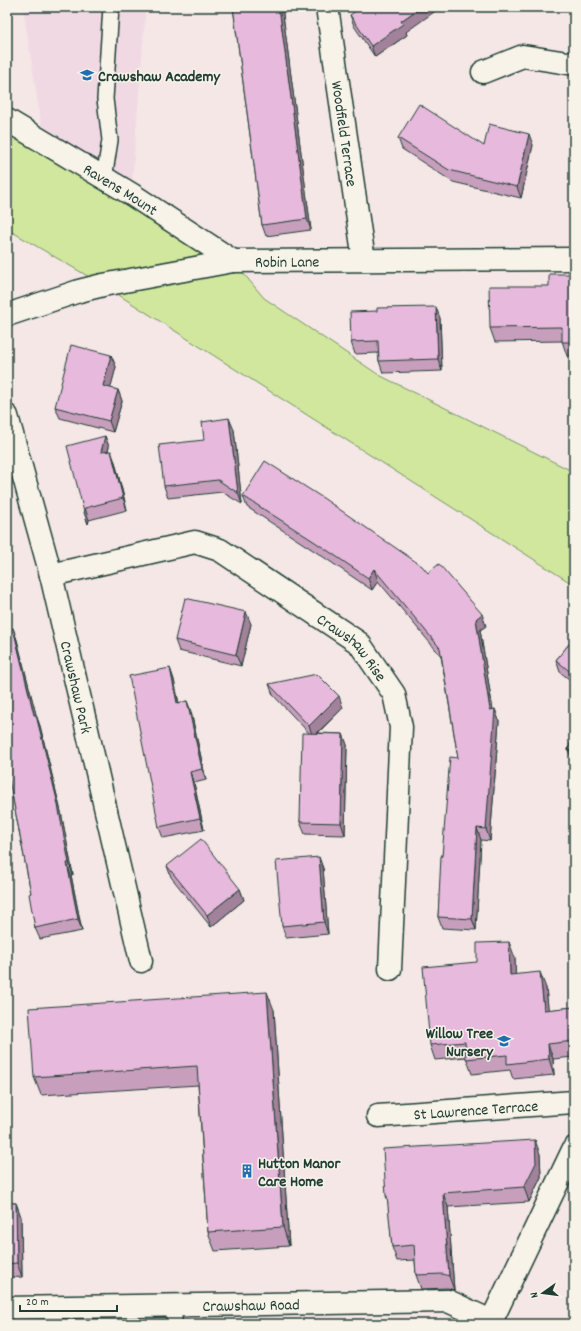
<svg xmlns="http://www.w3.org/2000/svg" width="581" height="1331" font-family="Dekko,sans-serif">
	<rect width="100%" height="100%" fill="#f4e7e6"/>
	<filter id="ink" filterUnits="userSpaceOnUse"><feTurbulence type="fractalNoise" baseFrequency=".025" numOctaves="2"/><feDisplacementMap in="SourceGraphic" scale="8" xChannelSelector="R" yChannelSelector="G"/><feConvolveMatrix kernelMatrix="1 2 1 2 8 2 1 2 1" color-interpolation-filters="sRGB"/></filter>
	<g filter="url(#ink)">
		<path fill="#f0d9e3" d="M23,7H146L131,194L44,142Z"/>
		<path fill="#d0e79d" stroke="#789268" d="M7,120L233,261L264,298L379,375L574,472V585L103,285L7,229Z"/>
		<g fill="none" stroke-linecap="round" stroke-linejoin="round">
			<g stroke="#1f3d34" stroke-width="18">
				<g id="lane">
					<path d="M104,179L110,140L105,99L111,7"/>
					<path d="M174,1305V1324"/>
				</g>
			</g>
			<g stroke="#1f3d34" stroke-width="25">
				<g id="street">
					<path id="s1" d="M327,7L364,260"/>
					<path d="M483,72L523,56L574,64"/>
					<path id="s2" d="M7,120L131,194L233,261"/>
					<path id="s3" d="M7,416L51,575L141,961"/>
					<path id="s4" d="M51,575L195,542L220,550L359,643L394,694L401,727L390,969"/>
					<path id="s5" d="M378,1116L574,1102"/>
					<path id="s6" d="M7,1308L448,1301L491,1321"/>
					<path d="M490,1324L574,1148"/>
				</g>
			</g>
			<g stroke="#1f3d34" stroke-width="25">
				<g id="secondary">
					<path id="s7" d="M7,315L79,291L103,285L233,261L574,259"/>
				</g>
			</g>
			<use href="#lane" stroke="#f7f3e8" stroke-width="15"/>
			<use href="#street" stroke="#f7f3e8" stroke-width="22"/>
			<use href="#secondary" stroke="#f7f3e8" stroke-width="22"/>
		</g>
		<g fill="#c79fbd" stroke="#1f3d34">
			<path d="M233,7H282L311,230L266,236L262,225Z"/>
			<path d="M350,15L406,32L407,35L375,57L354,26Z"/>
			<path d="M398,138L484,146L533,145L521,198L453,182L402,149Z"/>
			<path d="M574,274V356H567L562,341L495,342L490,328L549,286Z"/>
			<path d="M440,318L442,371L383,373L379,361L378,353L355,354L351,342Z"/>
			<path d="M111,355L116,367L110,388L118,390L122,401L113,432L60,418L55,407Z"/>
			<path d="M234,430L242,504L222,492L168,498L164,486L204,440Z"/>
			<path d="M105,436L109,447L108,451L115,462L127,510L89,520L88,524L84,512Z"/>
			<path d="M243,496L428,573L486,626L480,630L493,710L495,709L499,721L490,841L481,840L476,930L442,928L438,917L442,856L458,758L441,656L378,581L372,590L319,554L247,507Z"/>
			<path d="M251,624L241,666L179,651L175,640Z"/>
			<path d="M13,628L17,640L36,715L40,726L61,812L73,875H71L82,931L40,939L35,928L31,893L12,794Z"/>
			<path d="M574,638V683L560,672L556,660Z"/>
			<path d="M170,668L174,680L179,703L187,701L191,712L206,780L194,783L204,830L163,838L159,827Z"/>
			<path d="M269,684L343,708L318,733L343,734L347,745L345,835L305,834L300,822L309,733L273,695Z"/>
			<path d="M574,732V762L573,761L568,750Z"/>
			<path d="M167,866L240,889L244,900L211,927L171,877Z"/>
			<path d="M323,868L328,934L286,938L282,926Z"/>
			<path d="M515,958V975L546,988L548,1010L574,1007V1057L553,1059L554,1075L513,1079L510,1070L472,1074L466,1057L435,1060L430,1045Z"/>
			<path d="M274,1010L289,1246L215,1251L208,1232L198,1085L41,1095L34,1077Z"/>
			<path d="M540,1154L541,1177L529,1202L448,1207L454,1290L448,1288L421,1289L416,1275L415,1260L397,1261L392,1247L388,1200L386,1196Z"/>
			<path d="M7,1203H16L21,1217L22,1277L7,1278Z"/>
		</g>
		<g fill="#a2829a" stroke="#1f3d34">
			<path d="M279,7H282L311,230L307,219Z"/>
			<path d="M421,7H441L406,32L407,35L375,57L371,46L401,21Z"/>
			<path d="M529,134L533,145L521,198L517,187Z"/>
			<path d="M436,307L440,318L442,371L438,359Z"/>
			<path d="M111,355L116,367L108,398L103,386Z"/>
			<path d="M118,390L122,401L113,432L109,421Z"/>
			<path d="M229,418L234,430L242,504L238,493Z"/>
			<path d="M105,436L109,447L105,464L101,452Z"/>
			<path d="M111,451L115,462L127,510L123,498Z"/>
			<path d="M85,508L89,520L88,524L84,512Z"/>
			<path d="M374,569L378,581L372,590L368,578Z"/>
			<path d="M246,612L251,624L241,666L236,655Z"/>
			<path d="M482,614L486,626L480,630L494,717L495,709L499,721L490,841L486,829L490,710L476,619Z"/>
			<path d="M13,628L17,640L39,726L34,715Z"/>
			<path d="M170,668L174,680L181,715L177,703Z"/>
			<path d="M339,696L343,708L313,737L309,726Z"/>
			<path d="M187,701L191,712L206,780L202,769Z"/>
			<path d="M36,715L40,726L61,812L73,875L69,863Z"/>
			<path d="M343,734L347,745L345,835L341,823Z"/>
			<path d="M190,772L194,783L204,830L200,818Z"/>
			<path d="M477,828L481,840L476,930L472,919Z"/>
			<path d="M319,857L323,868L328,934L324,922Z"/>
			<path d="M67,863L71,875L82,931L78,919Z"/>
			<path d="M240,889L244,900L211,927L207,915Z"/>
			<path d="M509,942L515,958L516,991L510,975Z"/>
			<path d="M540,972L546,988L550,1025L544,1010Z"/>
			<path d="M267,992L274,1010L289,1246L283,1227Z"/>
			<path d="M548,1044L553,1059L554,1075L549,1059Z"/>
			<path d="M535,1140L540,1154L541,1177L529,1202L524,1187Z"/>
			<path d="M443,1193L448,1207L454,1290L449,1276Z"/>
			<path d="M16,1203L21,1217L22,1277L17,1263Z"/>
		</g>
		<g fill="#e7b9dc" stroke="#1f3d34">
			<path d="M233,7H279L307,219L262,225Z"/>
			<path d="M361,7H421L401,21L403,24L371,46L350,15Z"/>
			<path d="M419,104L484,146L489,124L529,134L517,187L449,170L398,138Z"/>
			<path d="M549,274H574V342H562V327L490,328L489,286H549Z"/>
			<path d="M436,307L438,359L379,361L378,341L351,342L350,312L377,311V308Z"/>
			<path d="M71,345L111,355L103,386L118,390L109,421L55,407Z"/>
			<path d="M229,418L238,493L218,480L164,486L159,445L204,440L202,422Z"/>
			<path d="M105,436L101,452L111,451L123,498L85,508L84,512L67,446Z"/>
			<path d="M265,461L323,498L422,566L428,573L439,564L482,614L476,619L490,710L495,709L486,829L477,828L472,919L438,917L441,856H442L450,757L458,758L440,648L374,569L368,578L315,542L243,496Z"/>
			<path d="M185,598L246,612L236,655L175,640Z"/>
			<path d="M13,628L34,715H36L57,800L69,863H67L78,919L35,928L29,894L31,893L12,794L7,772V630Z"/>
			<path d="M574,638V675L556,660Z"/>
			<path d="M170,668L177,703L187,701L202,769L190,772L200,818L159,827L129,676Z"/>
			<path d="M317,674L339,696L309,726L269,684Z"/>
			<path d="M574,732V752L568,750Z"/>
			<path d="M302,733L343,734L341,823L300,822Z"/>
			<path d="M201,839L240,889L207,915L167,866Z"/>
			<path d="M319,857L324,922L282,926L276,861Z"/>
			<path d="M509,942L510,975L540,972L544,1010L574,1007V1041L548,1044L549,1059L507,1064V1055L466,1059L465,1042L430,1045L423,967L477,962V943Z"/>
			<path d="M267,992L283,1227L208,1232L197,1066L34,1077L29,1008Z"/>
			<path d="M535,1140L536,1163L524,1187L443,1193L449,1276L443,1274L416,1275L414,1245L392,1247L387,1196H386L383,1149Z"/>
			<path d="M7,1203H16L17,1263L7,1264Z"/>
			<path d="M395,1322V1324H364Z"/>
		</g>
	</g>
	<defs>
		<g id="school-bare" transform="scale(1.08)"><path d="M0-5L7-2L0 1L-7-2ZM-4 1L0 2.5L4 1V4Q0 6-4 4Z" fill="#1f6fb2" stroke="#f7f3e8" stroke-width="2.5" paint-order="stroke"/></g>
		<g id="building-bare" transform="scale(1.08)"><path d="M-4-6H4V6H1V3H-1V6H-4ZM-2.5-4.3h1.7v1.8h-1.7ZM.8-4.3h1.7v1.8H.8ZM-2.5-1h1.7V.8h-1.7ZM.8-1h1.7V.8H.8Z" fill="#1f6fb2" stroke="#f7f3e8" stroke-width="2.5" paint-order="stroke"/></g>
	</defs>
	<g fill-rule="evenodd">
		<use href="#school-bare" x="87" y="75"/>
		<use href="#school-bare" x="504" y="1041"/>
		<use href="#building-bare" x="247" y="1171"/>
	</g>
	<g text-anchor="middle" stroke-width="3" stroke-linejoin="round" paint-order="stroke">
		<g font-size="16" font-weight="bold" fill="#1f3d34" stroke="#f7f3e8" text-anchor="start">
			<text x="98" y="81">Crawshaw Academy</text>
			<text x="493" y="1038" text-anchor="end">Willow Tree<tspan x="493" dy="18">Nursery</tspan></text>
			<text x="258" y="1168">Hutton Manor<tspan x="258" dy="18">Care Home</tspan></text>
		</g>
		<g font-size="16" fill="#1f3d34" stroke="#f7f3e8">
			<text dy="6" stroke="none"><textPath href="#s1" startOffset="128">Woodfield Terrace</textPath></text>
			<text dy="6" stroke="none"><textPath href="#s2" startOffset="133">Ravens Mount</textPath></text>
			<text dy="6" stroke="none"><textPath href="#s7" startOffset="287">Robin Lane</textPath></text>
			<text dy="6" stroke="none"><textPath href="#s4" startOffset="339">Crawshaw Rise</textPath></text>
			<text dy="6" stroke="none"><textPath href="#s3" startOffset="280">Crawshaw Park</textPath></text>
			<text dy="6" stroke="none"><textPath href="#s5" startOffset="98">St Lawrence Terrace</textPath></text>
			<text dy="6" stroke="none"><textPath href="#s6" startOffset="244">Crawshaw Road</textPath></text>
		</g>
	</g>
	<rect width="581" height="1331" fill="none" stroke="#f7f3e8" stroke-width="24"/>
	<rect x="12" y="12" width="557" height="1307" fill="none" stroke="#1f3d34" stroke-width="1.5" filter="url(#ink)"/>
	<g transform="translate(543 1293) rotate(256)" stroke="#f7f3e8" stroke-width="3" paint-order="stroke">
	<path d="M0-3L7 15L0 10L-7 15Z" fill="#1f3d34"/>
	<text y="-6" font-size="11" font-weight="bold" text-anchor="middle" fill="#1f3d34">N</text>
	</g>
	<path d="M20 1305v6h97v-6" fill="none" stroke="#1f3d34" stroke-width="2"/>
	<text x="26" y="1305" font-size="12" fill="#1f3d34" stroke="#f7f3e8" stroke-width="3" paint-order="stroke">20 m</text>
</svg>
